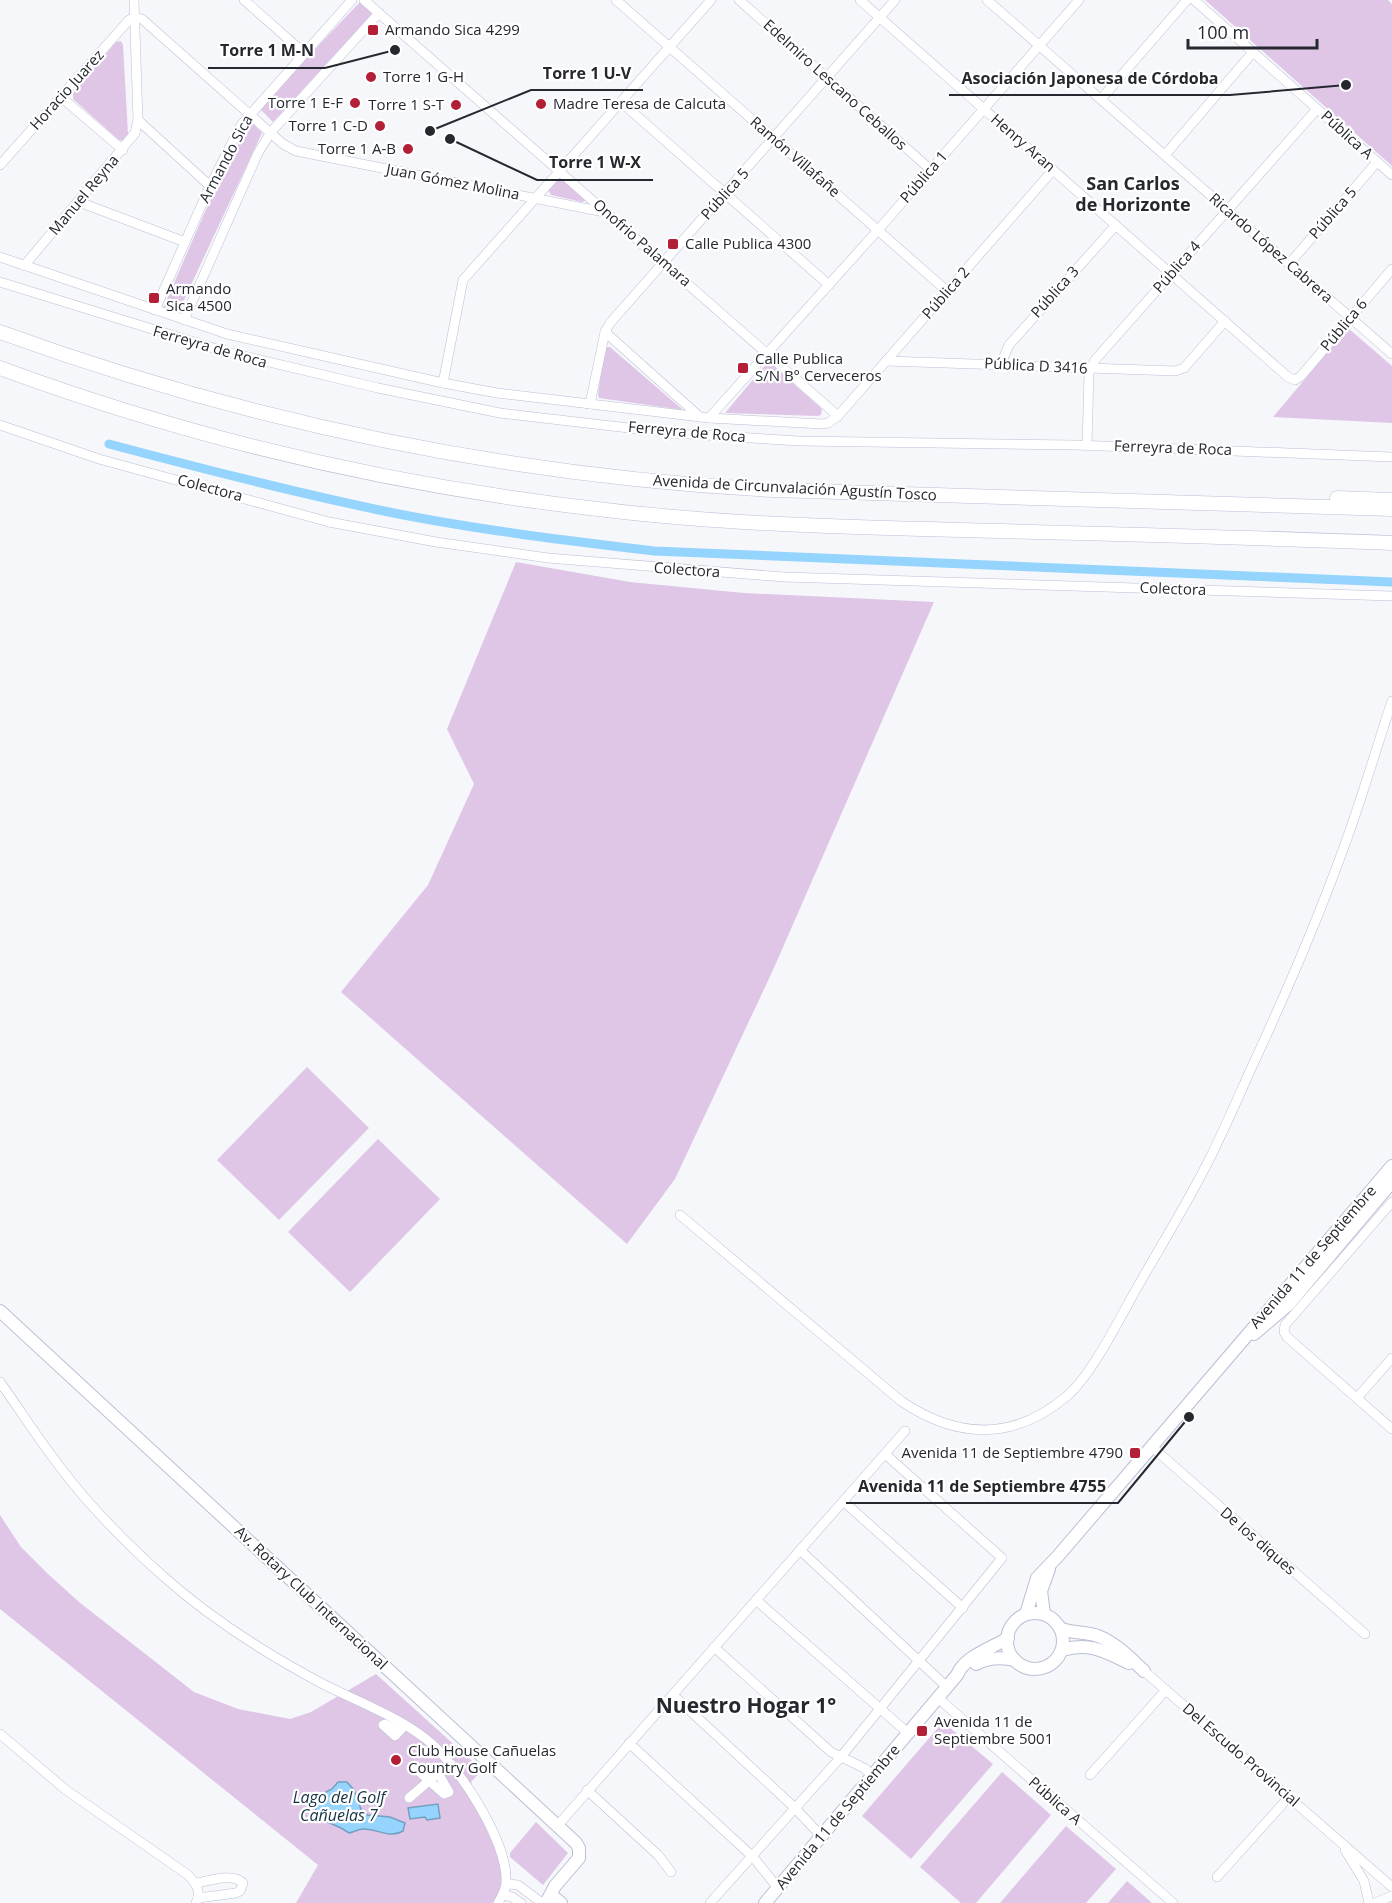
<svg xmlns="http://www.w3.org/2000/svg" width="1392" height="1903" font-family="'Open Sans',sans-serif">
	<rect width="100%" height="100%" fill="#f6f7fb"/>
	<g fill="#dfc6e7">
		<path d="M1205,0H1388L1392,4V166Z"/>
		<path d="M361,1L374,12L273,122L259,108Z"/>
		<path d="M121,41L123,45L128,134L124,141L119,140L73,99V93L116,42Z"/>
		<path d="M250,121L262,133L176,317L161,313L204,214Z"/>
		<path d="M559,178L563,180L586,200L582,202L551,195L548,190Z"/>
		<path d="M1348,328L1392,366V423L1273,417Z"/>
		<path d="M607,347H610L683,410L599,398L598,395L604,350Z"/>
		<path d="M767,363L771,364L822,409L821,415L818,416L725,413Z"/>
		<path d="M516,562L630,582L744,593L934,602L773,970L675,1179L627,1244L341,992L428,885L474,784L447,729Z"/>
		<path d="M307,1067L369,1128L279,1220L217,1160Z"/>
		<path d="M378,1139L440,1199L350,1292L288,1232Z"/>
		<path d="M0,1515L21,1547L47,1573L79,1602L194,1692L238,1709L290,1719L311,1712L376,1674L482,1770L471,1782L506,1872L498,1903H296L318,1865L0,1609Z"/>
		<path d="M943,1722L993,1764L911,1859L862,1816Z"/>
		<path d="M1002,1772L1051,1815L976,1903H961L920,1867Z"/>
		<path d="M536,1822L568,1853L543,1885L510,1857V1853Z"/>
		<path d="M1066,1826L1116,1869L1086,1903H1000Z"/>
		<path d="M1127,1881L1152,1903H1108Z"/>
	</g>
	<g fill="#94d4fd" stroke="#73a0c0" stroke-width="1.5">
		<path d="M338,1782H347L354,1790L362,1812L368,1815L390,1817L405,1823L403,1831C390,1839 378,1829 364,1829C358,1829 354,1832 349,1833L341,1828L316,1817C314,1808 317,1801 322,1794L332,1789Z"/>
		<path d="M438,1804L440,1818L427,1820L425,1817L410,1819L408,1808Z"/>
	</g>
	<g fill="none" stroke-linecap="round" stroke-linejoin="round">
		<path stroke="#94d4fd" stroke-width="9" d="M109,444C199,468 289,491 379,510C470,529 563,540 654,551L1392,582"/>
		<g stroke="#babfd5" stroke-width="10">
			<g id="minor">
				<path d="M244,0L304,53"/>
				<path d="M364,0L838,416"/>
				<path d="M616,0L947,291"/>
				<path d="M739,0L931,170"/>
				<path d="M860,0L1288,377L1295,380L1301,376L1392,269"/>
				<path d="M987,0L1392,354"/>
				<path d="M1194,0L1392,175"/>
				<path d="M134,17L142,19L283,144L296,151L604,212"/>
				<path d="M61,97L123,150"/>
				<path d="M1101,99L1187,0"/>
				<path d="M621,102L829,285"/>
				<path d="M138,120L210,186"/>
				<path d="M1165,155L1253,52"/>
				<path d="M0,165L129,20L134,17"/>
				<path d="M79,202L185,242"/>
				<path d="M0,257L227,334L443,383L497,393L709,418L822,424L828,423L838,416L1053,170"/>
				<path d="M1289,264L1377,162"/>
				<path d="M24,266L135,133L138,120L134,0"/>
				<path d="M0,282L223,351L378,388L500,413L672,433L799,441L1076,445L1392,457"/>
				<path d="M155,310L210,186L241,125L352,0"/>
				<path d="M184,320L258,153L271,132L379,13"/>
				<path d="M605,332L700,417"/>
				<path d="M886,361L1175,371L1184,368L1225,321"/>
				<path d="M1001,364L1009,345L1116,225"/>
				<path d="M443,383L463,280L711,0"/>
				<path d="M590,404L605,332L610,323L895,0"/>
				<path d="M709,418L878,230L1079,0"/>
				<path d="M0,425L99,459L329,522L436,542L548,558L784,577L1392,596"/>
				<path d="M1087,445L1089,373L1095,360L1317,109"/>
				<path d="M1392,1202L1285,1325L1284,1332L1287,1337L1392,1429"/>
				<path d="M680,1215L901,1401C957,1439 1014,1441 1067,1396C1094,1373 1123,1311 1142,1279C1165,1239 1189,1200 1210,1158C1224,1130 1237,1100 1250,1071C1283,1000 1314,929 1341,855C1360,805 1375,752 1392,701"/>
				<path d="M0,1382C20,1410 39,1440 60,1467C90,1507 126,1543 163,1576C211,1619 265,1653 321,1683C354,1700 397,1716 426,1739C457,1763 508,1841 506,1882C506,1890 502,1896 498,1903"/>
				<path d="M1357,1398L1392,1358"/>
				<path d="M1151,1446L1365,1634"/>
				<path d="M843,1501L963,1608"/>
				<path d="M800,1550L947,1687"/>
				<path d="M756,1600L908,1733"/>
				<path d="M714,1647L831,1752L864,1768L872,1775"/>
				<path d="M1144,1671L1392,1887"/>
				<path d="M673,1695L795,1808L821,1836"/>
				<path d="M938,1698L1173,1903"/>
				<path d="M399,1731L385,1724L383,1725L395,1736L405,1725"/>
				<path d="M0,1734L66,1790L188,1875C196,1883 202,1892 196,1903"/>
				<path d="M629,1743L753,1857L778,1888"/>
				<path d="M416,1769L444,1794L449,1792L438,1773"/>
				<path d="M1090,1775L1166,1690"/>
				<path d="M587,1790L658,1855L671,1872"/>
				<path d="M409,1798L438,1773L451,1764"/>
				<path d="M558,1825L905,1431"/>
				<path d="M1345,1850L1364,1881L1369,1903"/>
				<path d="M1217,1877L1289,1797"/>
				<path d="M196,1883C209,1881 233,1872 243,1883L240,1891L236,1893L198,1898"/>
				<path d="M507,1884L518,1885L542,1903"/>
				<path d="M503,1895L512,1897L521,1903"/>
				<path d="M710,1903L840,1758L1002,1558L885,1454"/>
				<path d="M1375,1903L1392,1896"/>
			</g>
		</g>
		<g stroke="#babfd5" stroke-width="14">
			<g id="major">
				<path d="M0,1311L576,1843L579,1848V1858L555,1886L546,1903"/>
				<path d="M1254,1334L1289,1304L1392,1182"/>
				<circle cx="1035" cy="1641" r="28"/>
				<path d="M1026,1614L1037,1578L1058,1556L1392,1166"/>
				<path d="M1044,1614L1041,1591L1049,1569"/>
				<path d="M1061,1629C1073,1633 1087,1632 1098,1636C1116,1643 1130,1658 1144,1671"/>
				<path d="M1062,1650C1089,1642 1104,1651 1129,1663"/>
				<path d="M976,1664C989,1657 1001,1657 1015,1660"/>
				<path d="M551,1895L561,1903"/>
				<path d="M765,1903L957,1675C965,1656 990,1649 1008,1638"/>
			</g>
		</g>
		<g stroke="#babfd5" stroke-width="15">
			<g id="highway">
				<path d="M0,332C251,423 507,476 773,490L1392,509"/>
				<path d="M0,368C195,440 399,487 606,510C723,524 842,527 960,530C1104,534 1248,537 1392,543"/>
				<path d="M1337,498L1392,500"/>
			</g>
		</g>
		<use href="#minor" stroke="#fff" stroke-width="9"/>
		<use href="#major" stroke="#fff" stroke-width="12"/>
		<use href="#highway" stroke="#fff" stroke-width="14"/>
	</g>
	<g fill="#b21f36" stroke="#fff" stroke-width="2">
		<rect x="367" y="24" width="12" height="12" rx="3"/>
		<circle cx="371" cy="77" r="6"/>
		<circle cx="355" cy="103" r="6"/>
		<circle cx="541" cy="104" r="6"/>
		<circle cx="456" cy="105" r="6"/>
		<circle cx="380" cy="126" r="6"/>
		<circle cx="408" cy="149" r="6"/>
		<rect x="667" y="238" width="12" height="12" rx="3"/>
		<rect x="148" y="292" width="12" height="12" rx="3"/>
		<rect x="737" y="362" width="12" height="12" rx="3"/>
		<rect x="1129" y="1447" width="12" height="12" rx="3"/>
		<rect x="916" y="1725" width="12" height="12" rx="3"/>
		<circle cx="396" cy="1760" r="6"/>
	</g>
	<g text-anchor="middle" stroke-width="4.5" stroke-linejoin="round" paint-order="stroke">
		<g font-size="15" fill="#262830" stroke="#fff" text-anchor="start">
			<text x="385" y="35">Armando Sica 4299</text>
			<text x="383" y="82">Torre 1 G-H</text>
			<text x="343" y="108" text-anchor="end">Torre 1 E-F</text>
			<text x="553" y="109">Madre Teresa de Calcuta</text>
			<text x="444" y="110" text-anchor="end">Torre 1 S-T</text>
			<text x="368" y="131" text-anchor="end">Torre 1 C-D</text>
			<text x="396" y="154" text-anchor="end">Torre 1 A-B</text>
			<text x="685" y="249">Calle Publica 4300</text>
			<text x="166" y="294">Armando<tspan x="166" dy="17">Sica 4500</tspan></text>
			<text x="755" y="364">Calle Publica<tspan x="755" dy="17">S/N B° Cerveceros</tspan></text>
			<text x="1123" y="1458" text-anchor="end">Avenida 11 de Septiembre 4790</text>
			<text x="934" y="1727">Avenida 11 de<tspan x="934" dy="17">Septiembre 5001</tspan></text>
			<text x="408" y="1756">Club House Cañuelas<tspan x="408" dy="17">Country Golf</tspan></text>
		</g>
		<g font-size="15" fill="#262830" stroke="#fff">
			<text transform="translate(835 85) rotate(42)" y="5">Edelmiro Lescano Ceballos</text>
			<text transform="translate(67 90) rotate(-48)" y="5">Horacio Juarez</text>
			<text transform="translate(1347 135) rotate(42)" y="5">Pública A</text>
			<text transform="translate(1023 143) rotate(41)" y="5">Henry Aran</text>
			<text transform="translate(795 157) rotate(41)" y="5">Ramón Villafañe</text>
			<text transform="translate(226 159) rotate(-62)" y="5">Armando Sica</text>
			<text transform="translate(924 177) rotate(-49)" y="5">Pública 1</text>
			<text transform="translate(453 182) rotate(11)" y="5">Juan Gómez Molina</text>
			<text transform="translate(725 194) rotate(-48)" y="5">Pública 5</text>
			<text transform="translate(84 195) rotate(-50)" y="5">Manuel Reyna</text>
			<text transform="translate(1333 213) rotate(-49)" y="5">Pública 5</text>
			<text transform="translate(642 243) rotate(41)" y="5">Onofrio Palamara</text>
			<text transform="translate(1271 248) rotate(41)" y="5">Ricardo López Cabrera</text>
			<text transform="translate(1177 267) rotate(-49)" y="5">Pública 4</text>
			<text transform="translate(1055 292) rotate(-48)" y="5">Pública 3</text>
			<text transform="translate(946 293) rotate(-49)" y="5">Pública 2</text>
			<text transform="translate(1344 325) rotate(-50)" y="5">Pública 6</text>
			<text transform="translate(210 347) rotate(16)" y="5">Ferreyra de Roca</text>
			<text transform="translate(1036 366) rotate(3)" y="5">Pública D 3416</text>
			<text transform="translate(687 432) rotate(5)" y="5">Ferreyra de Roca</text>
			<text transform="translate(1173 448) rotate(2)" y="5">Ferreyra de Roca</text>
			<text transform="translate(210 488) rotate(15)" y="5">Colectora</text>
			<text transform="translate(795 488) rotate(3)" y="5">Avenida de Circunvalación Agustín Tosco</text>
			<text transform="translate(687 570) rotate(4)" y="5">Colectora</text>
			<text transform="translate(1173 589) rotate(2)" y="5">Colectora</text>
			<text transform="translate(1313 1257) rotate(-49)" y="5">Avenida 11 de Septiembre</text>
			<text transform="translate(1258 1541) rotate(41)" y="5">De los diques</text>
			<text transform="translate(311 1598) rotate(43)" y="5">Av. Rotary Club Internacional</text>
			<text transform="translate(1241 1755) rotate(41)" y="5">Del Escudo Provincial</text>
			<text transform="translate(1055 1801) rotate(41)" y="5">Pública A</text>
			<text transform="translate(838 1817) rotate(-50)" y="5">Avenida 11 de Septiembre</text>
		</g>
		<g font-size="16" font-style="italic" fill="#153243" stroke="#fff">
			<text x="339" y="1803">Lago del Golf<tspan x="339" dy="18">Cañuelas 7</tspan></text>
		</g>
		<g font-size="18" font-weight="bold" fill="#262830" stroke="#fff">
			<text x="1133" y="190">San Carlos<tspan x="1133" dy="21">de Horizonte</tspan></text>
		</g>
		<g font-size="21" font-weight="bold" fill="#262830" stroke="#fff">
			<text x="746" y="1713">Nuestro Hogar 1°</text>
		</g>
	</g>
	<path fill="none" stroke="#262830" stroke-width="2" d="M395 50L325 68H208M430 131L531 90H643M1346 85L1230 95H949M450 139L537 180H653M1189 1417L1118 1503H846"/>
	<g fill="#262830" stroke="#fff" stroke-width="2">
		<circle cx="395" cy="50" r="6"/>
		<circle cx="430" cy="131" r="6"/>
		<circle cx="1346" cy="85" r="6"/>
		<circle cx="450" cy="139" r="6"/>
		<circle cx="1189" cy="1417" r="6"/>
	</g>
	<g font-size="16" text-anchor="middle" font-weight="bold" fill="#262830" stroke="#fff" stroke-width="4.5" stroke-linejoin="round" paint-order="stroke">
		<text x="267" y="56">Torre 1 M-N</text>
		<text x="587" y="79">Torre 1 U-V</text>
		<text x="1090" y="84">Asociación Japonesa de Córdoba</text>
		<text x="595" y="168">Torre 1 W-X</text>
		<text x="982" y="1492">Avenida 11 de Septiembre 4755</text>
	</g>
	<path d="M1188 39v9h129v-9" fill="none" stroke="#262830" stroke-width="3"/>
	<text x="1197" y="39" font-size="18" fill="#262830" stroke="#ffffff" stroke-width="4.5" paint-order="stroke">100 m</text>
</svg>
